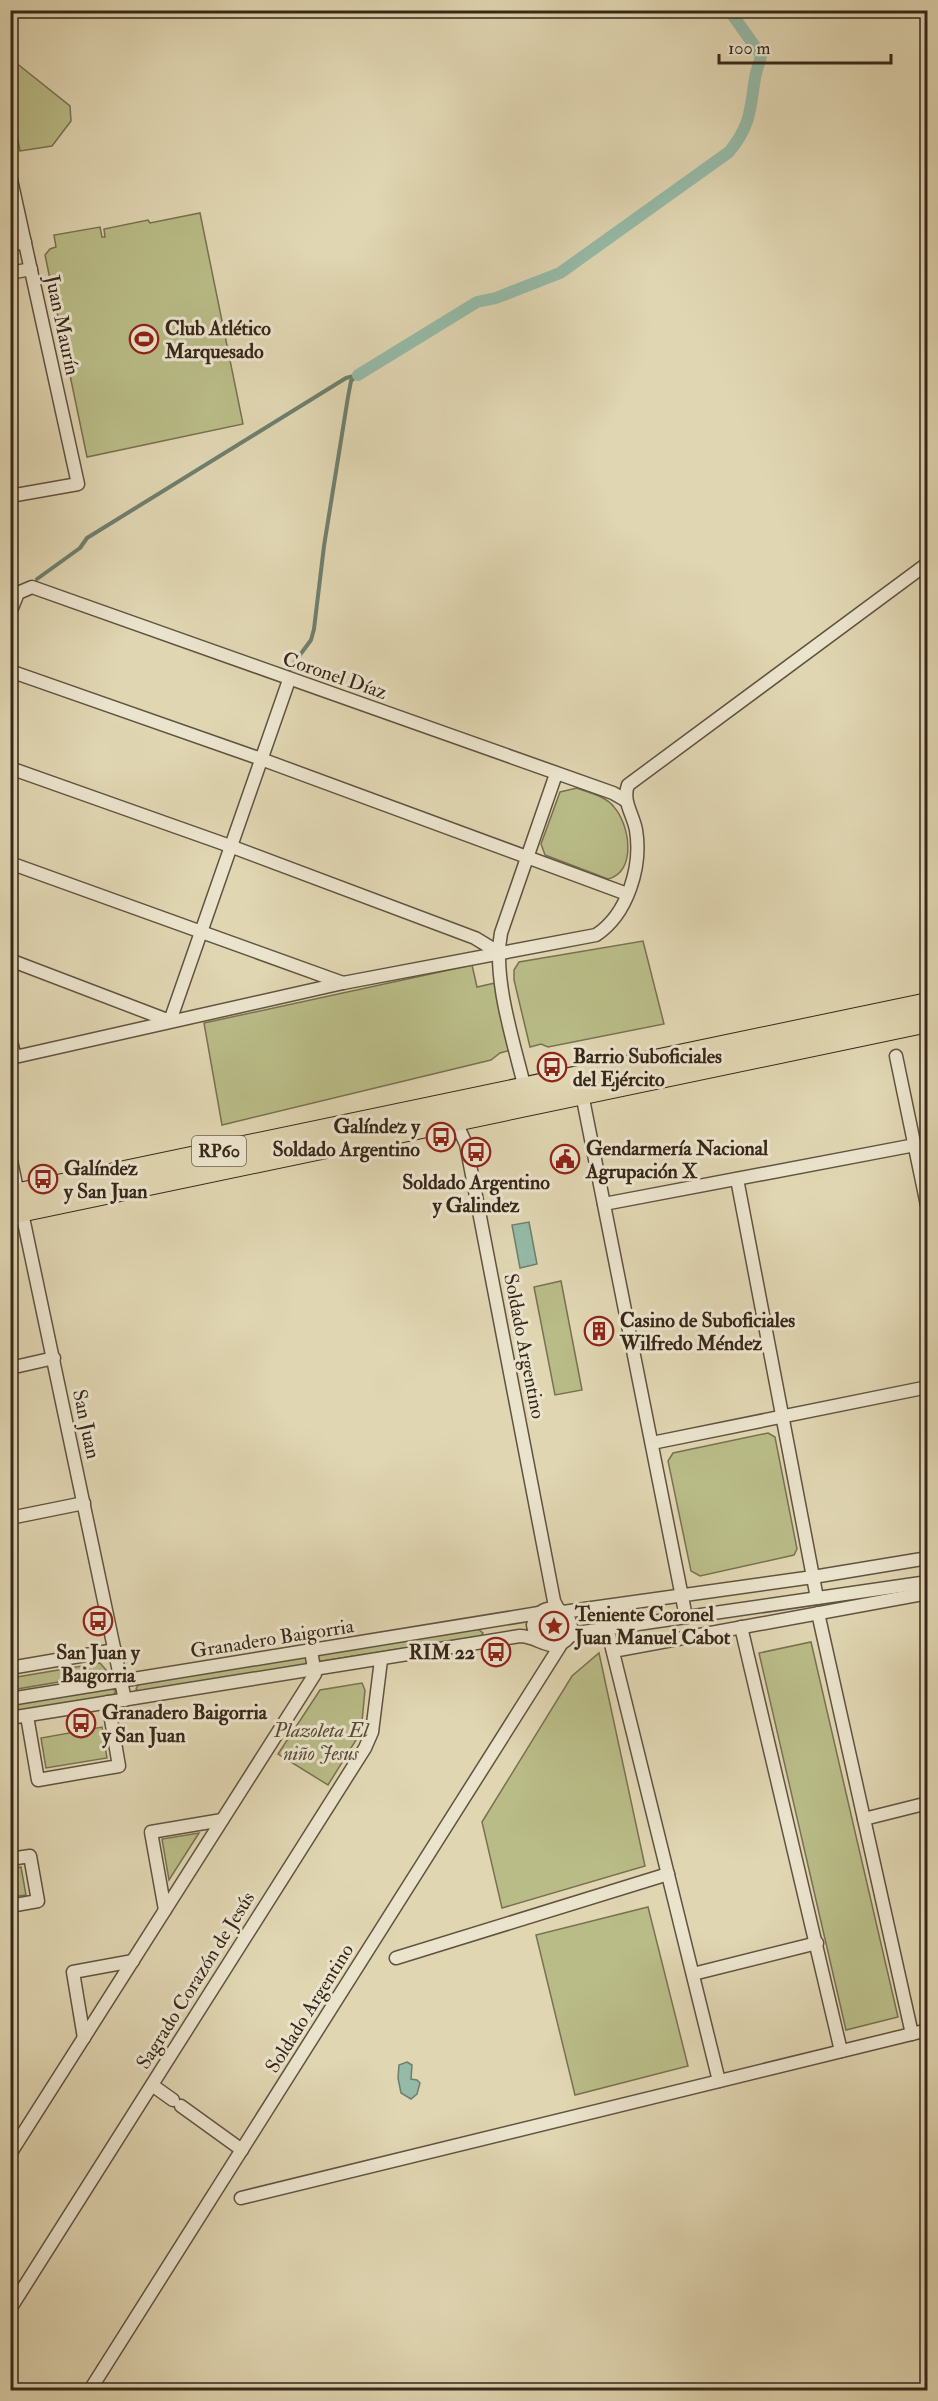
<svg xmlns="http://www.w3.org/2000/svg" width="938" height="2401" font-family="'IM FELL Double Pica',serif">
	<rect width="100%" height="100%" fill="#e0d6b2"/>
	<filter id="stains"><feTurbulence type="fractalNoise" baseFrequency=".00333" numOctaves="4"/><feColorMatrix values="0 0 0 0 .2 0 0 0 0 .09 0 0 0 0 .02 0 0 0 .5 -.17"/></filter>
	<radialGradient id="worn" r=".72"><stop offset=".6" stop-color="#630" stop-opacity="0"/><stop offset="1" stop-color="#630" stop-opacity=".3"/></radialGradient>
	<g fill="#b9bc87" stroke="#787250" stroke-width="1.5">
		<path d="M10,58L70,106L71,121L52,146L20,151L11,105Z"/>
		<path d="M200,213L243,424L87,457L45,255L50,249L56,247L54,235L100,227L102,237H105L104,229L148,220L150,223Z"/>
		<path d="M577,788C589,793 606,796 614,807C630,825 637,872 608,879L545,855L541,844L560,792Z"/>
		<path d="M643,941L664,1024L548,1047L541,1044L530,1047L514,980V970L519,962Z"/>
		<path d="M472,965L477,987L495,983L511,1050L500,1053L491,1060L222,1125L204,1023Z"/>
		<path d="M561,1281L582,1390L555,1395L534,1287Z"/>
		<path d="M768,1433L775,1437L797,1549L794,1555L700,1576L691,1571L668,1461L673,1453Z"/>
		<path d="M478,1629L483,1633L481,1636L316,1662L318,1655Z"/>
		<path d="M811,1642L898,2017L846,2030L759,1653Z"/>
		<path d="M599,1653L645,1866L502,1908L482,1822L572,1676Z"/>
		<path d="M305,1657L309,1663L306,1665L140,1692L136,1689L139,1683Z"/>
		<path d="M100,1663L106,1670L100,1675L11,1690V1678Z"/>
		<path d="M362,1683L365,1690L361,1732L328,1785L278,1754L320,1690Z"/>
		<path d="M111,1688L116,1691L113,1696L11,1713V1704Z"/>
		<path d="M102,1727L107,1758L46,1768L41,1738Z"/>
		<path d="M199,1833L169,1880L162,1839Z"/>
		<path d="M21,1867L26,1895L11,1897V1869Z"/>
		<path d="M648,1907L688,2066L575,2095L536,1935Z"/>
	</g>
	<g fill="#95baa7" stroke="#6f7f6e" stroke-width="1.5">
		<path d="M529,1222L537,1264L520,1268L512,1225Z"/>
		<path d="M407,2062L412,2065L411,2079L417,2080L420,2083L417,2094L411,2099L401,2093L398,2078L399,2065Z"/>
	</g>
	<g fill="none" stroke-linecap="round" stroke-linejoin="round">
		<g stroke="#6f7f6e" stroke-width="4">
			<path d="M37,579L80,548L87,538L346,378L358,375"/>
			<path d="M288,671L311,640L314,629L324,546L348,397L351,381L357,376"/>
		</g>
		<path stroke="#95baa7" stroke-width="12" d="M358,375L477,302L496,298L560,273L729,152C751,125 750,110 755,78C756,70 760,63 761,55L729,10"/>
		<g stroke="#61533f" stroke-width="15">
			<g id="minor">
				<path d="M10,175L78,484L10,496"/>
				<path d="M10,245L25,242"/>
				<path d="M10,273L31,269"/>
				<path d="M10,613L18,593L32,587L613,793L625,800"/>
				<path d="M10,671L261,759L627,894"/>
				<path d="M10,768L230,846L475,938L498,952"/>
				<path d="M10,863L343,983"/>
				<path d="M10,960L170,1021L289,680"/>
				<path d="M10,1038L15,1057L343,983L596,935C628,914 642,866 636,830C633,814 622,801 628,785L928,563"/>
				<path d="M896,1056L928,1210"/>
				<path d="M526,1093C515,1046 492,979 501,933L556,774"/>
				<path d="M582,1094L686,1617"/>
				<path d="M448,1119L460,1131L466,1144L554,1601L558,1609"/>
				<path d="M10,1156L125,1700"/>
				<path d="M737,1179L817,1598"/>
				<path d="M604,1204L915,1145"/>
				<path d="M10,1368L54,1358"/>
				<path d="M652,1443L928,1387"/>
				<path d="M10,1518L84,1503"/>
				<path d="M563,1612L813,1577L928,1558"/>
				<path d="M818,1613L912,2034"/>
				<path d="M741,1627L841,2051"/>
				<path d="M607,1628L719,2081"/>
				<path d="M570,1636L583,1632L928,1582"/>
				<path d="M613,1651L928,1593"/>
				<path d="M10,1668L115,1650"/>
				<path d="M10,1699L539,1613"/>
				<path d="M27,1716L38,1780L119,1766L108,1702"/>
				<path d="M10,1718L520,1636C540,1636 553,1657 570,1636C573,1624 569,1615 558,1609C545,1607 537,1612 533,1625L536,1638"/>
				<path d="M864,1819L928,1803"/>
				<path d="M10,1859L30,1856L38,1901L10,1906"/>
				<path d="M165,1910L151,1832L222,1820"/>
				<path d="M396,1958L668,1874"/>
				<path d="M693,1974L817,1943"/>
				<path d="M84,2038L73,1972L133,1961"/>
				<path d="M152,2085L173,2100"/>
				<path d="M181,2106L242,2150"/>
				<path d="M10,2154L315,1674L311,1651"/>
				<path d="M241,2198L928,2030"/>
				<path d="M10,2309L365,1748L372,1732L381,1660"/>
				<path d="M90,2390L560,1646"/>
			</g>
		</g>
		<g stroke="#372719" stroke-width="22">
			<g id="primary">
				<path d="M10,1195L928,1003"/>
				<path d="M10,1214L928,1022"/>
			</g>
		</g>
		<use href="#minor" stroke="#ebe4cd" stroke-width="12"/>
		<use href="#primary" stroke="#e0d6b2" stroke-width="20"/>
	</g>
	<defs>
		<g id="stadium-ring" transform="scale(1.5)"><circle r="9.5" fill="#ebe4cd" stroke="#8f2418" stroke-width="1.5"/><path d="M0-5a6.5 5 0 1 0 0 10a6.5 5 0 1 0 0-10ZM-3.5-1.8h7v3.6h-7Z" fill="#8f2418"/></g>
		<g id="bus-ring" transform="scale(1.5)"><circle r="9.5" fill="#ebe4cd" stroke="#8f2418" stroke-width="1.5"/><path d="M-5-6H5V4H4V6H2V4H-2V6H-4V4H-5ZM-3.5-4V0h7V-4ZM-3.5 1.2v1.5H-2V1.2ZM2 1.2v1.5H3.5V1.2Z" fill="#8f2418"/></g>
		<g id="civic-ring" transform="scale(1.5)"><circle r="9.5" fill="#ebe4cd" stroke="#8f2418" stroke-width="1.5"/><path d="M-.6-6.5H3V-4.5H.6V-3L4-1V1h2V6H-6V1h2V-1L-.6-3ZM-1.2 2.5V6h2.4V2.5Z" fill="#8f2418"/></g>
		<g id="building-ring" transform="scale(1.5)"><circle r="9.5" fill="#ebe4cd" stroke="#8f2418" stroke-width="1.5"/><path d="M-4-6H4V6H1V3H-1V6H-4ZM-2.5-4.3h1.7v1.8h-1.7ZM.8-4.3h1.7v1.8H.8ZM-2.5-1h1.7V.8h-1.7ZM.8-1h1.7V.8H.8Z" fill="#8f2418"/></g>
		<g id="sight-ring" transform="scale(1.5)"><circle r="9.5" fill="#ebe4cd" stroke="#8f2418" stroke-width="1.5"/><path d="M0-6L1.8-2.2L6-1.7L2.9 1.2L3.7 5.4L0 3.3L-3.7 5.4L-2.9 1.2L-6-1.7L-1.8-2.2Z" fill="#8f2418"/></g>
	</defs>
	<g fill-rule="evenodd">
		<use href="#stadium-ring" x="144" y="339"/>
		<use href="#bus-ring" x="552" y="1067"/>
		<use href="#bus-ring" x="441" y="1137"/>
		<use href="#bus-ring" x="476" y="1152"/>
		<use href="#civic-ring" x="565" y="1159"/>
		<use href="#bus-ring" x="43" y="1179"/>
		<use href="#building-ring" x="599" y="1331"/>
		<use href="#bus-ring" x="98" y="1621"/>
		<use href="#sight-ring" x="554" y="1626"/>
		<use href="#bus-ring" x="496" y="1652"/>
		<use href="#bus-ring" x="81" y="1723"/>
	</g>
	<g text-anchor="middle" stroke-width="6" stroke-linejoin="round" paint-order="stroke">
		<rect fill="#ebe4cd" stroke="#6d604f" stroke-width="1.5" x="192" y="1136" width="54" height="30" rx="4.5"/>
		<g font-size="18" font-weight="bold" fill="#372719">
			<text x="219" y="1157">RP60</text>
		</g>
		<g font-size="20" fill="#372719" stroke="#ebe4cd">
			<text transform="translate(63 325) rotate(78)" y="7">Juan Maurín</text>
			<text transform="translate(335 675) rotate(19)" y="7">Coronel Díaz</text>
			<text transform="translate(525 1346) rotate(79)" y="7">Soldado Argentino</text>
			<text transform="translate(87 1424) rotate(78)" y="7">San Juan</text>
			<text transform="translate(272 1638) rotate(-9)" y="7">Granadero Baigorria</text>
			<text transform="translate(195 1980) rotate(-58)" y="7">Sagrado Corazón de Jesús</text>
			<text transform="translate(309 2008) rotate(-58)" y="7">Soldado Argentino</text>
		</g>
		<g font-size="20" font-weight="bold" fill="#372719" stroke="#ebe4cd" text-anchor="start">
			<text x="165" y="335">Club Atlético<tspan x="165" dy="23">Marquesado</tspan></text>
			<text x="573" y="1063">Barrio Suboficiales<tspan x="573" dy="23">del Ejército</tspan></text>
			<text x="420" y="1133" text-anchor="end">Galíndez y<tspan x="420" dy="23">Soldado Argentino</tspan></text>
			<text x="586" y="1155">Gendarmería Nacional<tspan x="586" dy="23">Agrupación X</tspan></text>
			<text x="64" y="1175">Galíndez<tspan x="64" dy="23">y San Juan</tspan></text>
			<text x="476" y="1189" text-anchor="middle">Soldado Argentino<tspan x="476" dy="23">y Galindez</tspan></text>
			<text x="620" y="1327">Casino de Suboficiales<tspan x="620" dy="23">Wilfredo Méndez</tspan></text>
			<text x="575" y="1621">Teniente Coronel<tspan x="575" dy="23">Juan Manuel Cabot</tspan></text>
			<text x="98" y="1659" text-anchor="middle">San Juan y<tspan x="98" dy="23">Baigorria</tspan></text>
			<text x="475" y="1659" text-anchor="end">RIM 22</text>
			<text x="102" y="1719">Granadero Baigorria<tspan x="102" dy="23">y San Juan</tspan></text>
		</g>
		<g font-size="20" font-style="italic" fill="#584c34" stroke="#ebe4cd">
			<text x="321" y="1737">Plazoleta El<tspan x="321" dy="23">niño Jesus</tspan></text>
		</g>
	</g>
	<rect width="938" height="2401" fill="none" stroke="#e0d6b2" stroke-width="36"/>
	<rect x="12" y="12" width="914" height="2377" fill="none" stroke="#372719" stroke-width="3"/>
	<rect x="18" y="18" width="902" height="2365" fill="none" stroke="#372719" stroke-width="1.5"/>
	<path d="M719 54v9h172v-9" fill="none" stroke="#372719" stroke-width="3"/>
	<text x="728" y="54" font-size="18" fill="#372719" stroke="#ebe4cd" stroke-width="4.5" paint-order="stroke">100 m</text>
	<rect width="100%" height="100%" filter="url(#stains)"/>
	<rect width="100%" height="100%" fill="url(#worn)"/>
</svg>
